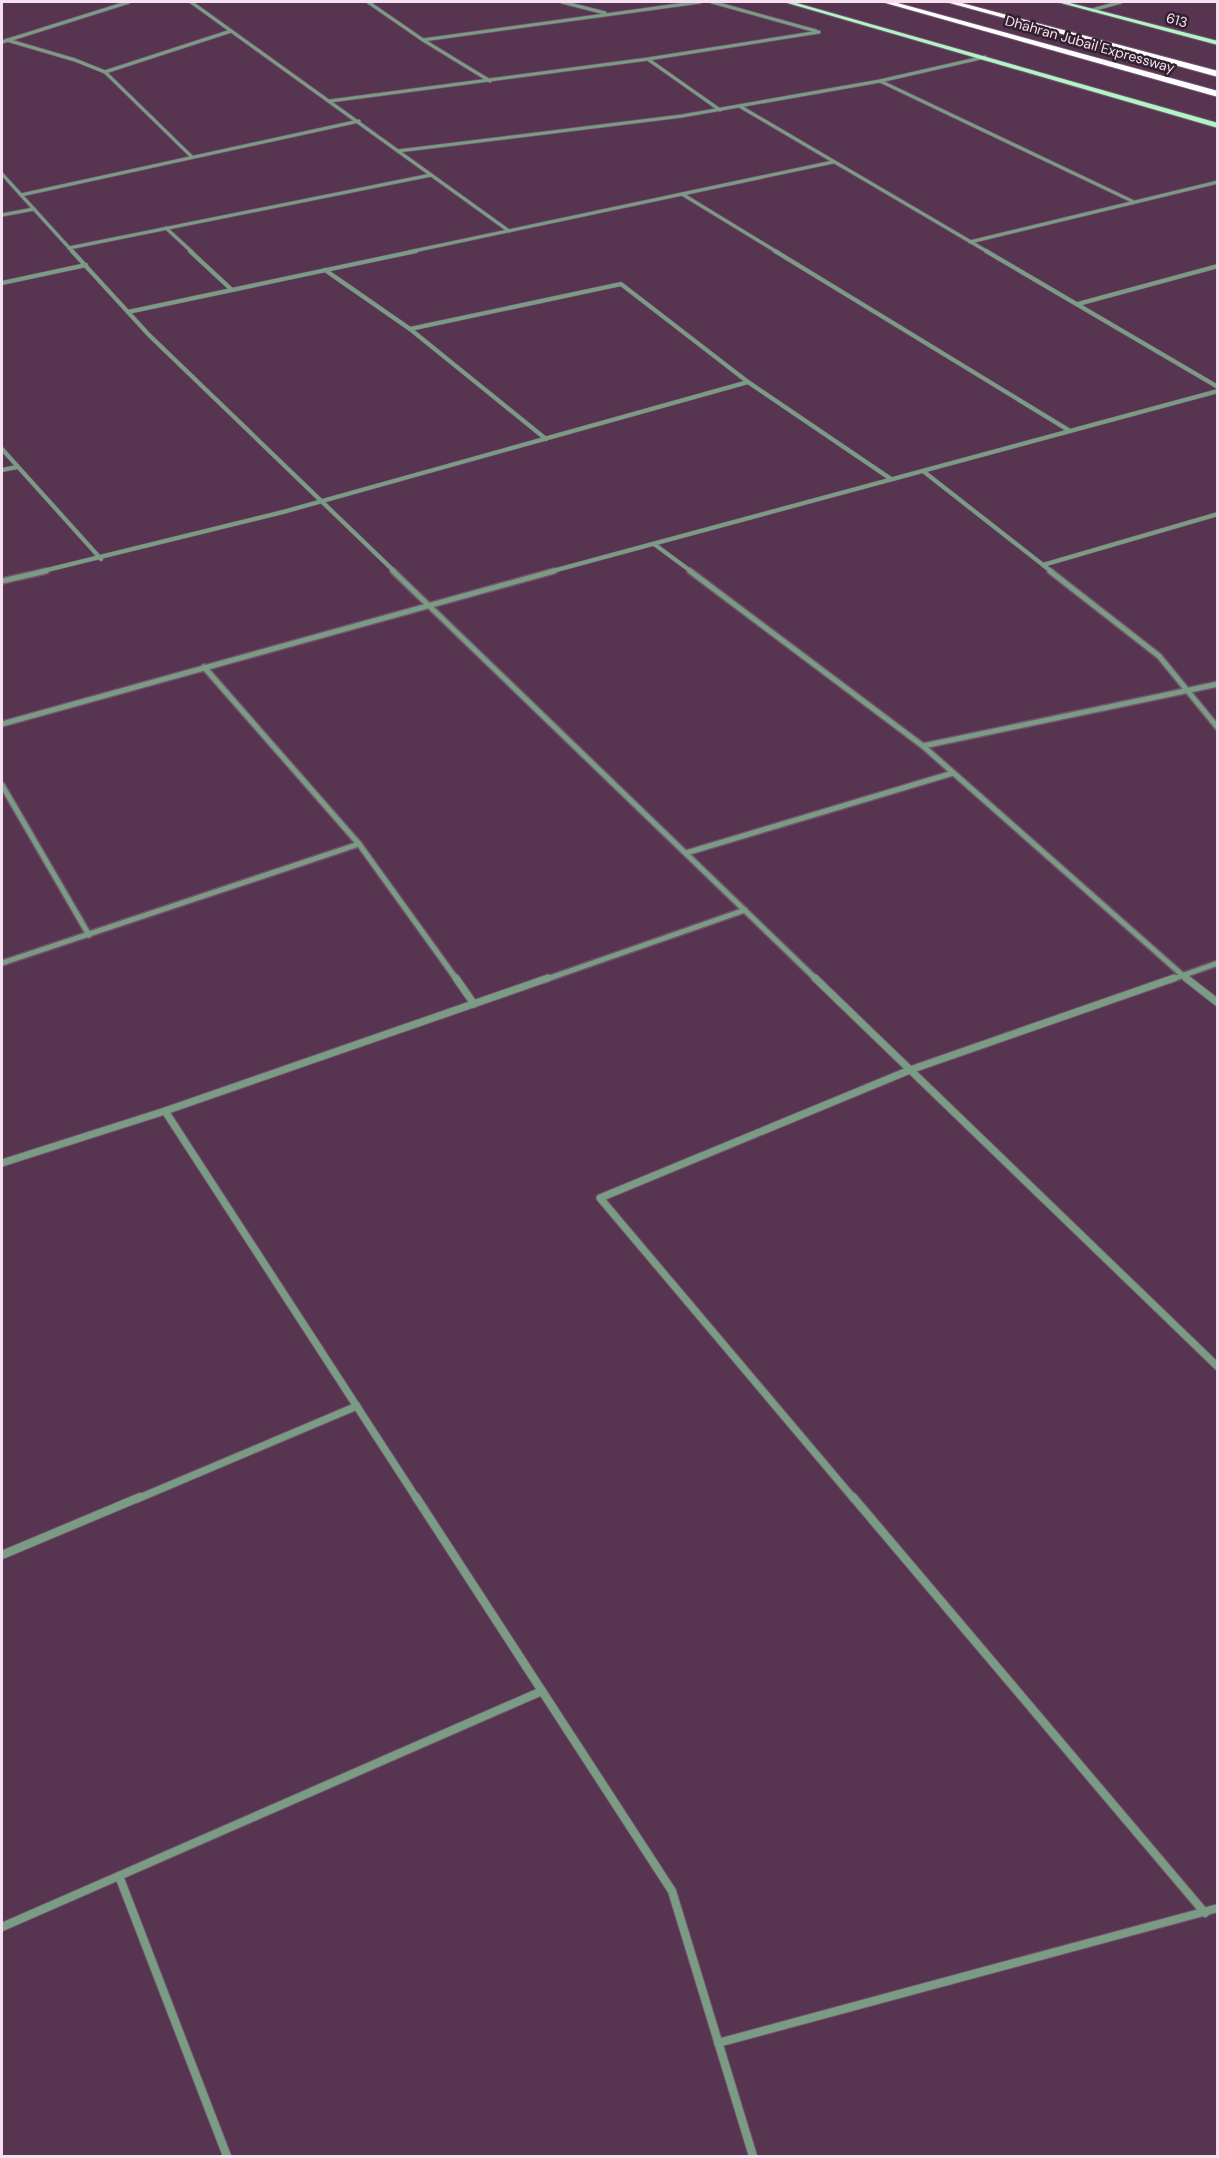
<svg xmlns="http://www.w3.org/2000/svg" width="1219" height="2158" font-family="'DM Sans',sans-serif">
	<rect width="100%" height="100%" fill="#573450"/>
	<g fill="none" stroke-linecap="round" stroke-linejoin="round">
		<g stroke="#73536d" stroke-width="4.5">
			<g id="minor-far4">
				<path d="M191,2L509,231"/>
				<path d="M368,2L423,40L490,81"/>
				<path d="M562,2L605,13"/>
				<path d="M712,2L816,31"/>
				<path d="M1092,10L1121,2"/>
				<path d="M7,40L75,60L105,72L192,157"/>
				<path d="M423,40L700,2"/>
				<path d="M2,42L129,2"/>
				<path d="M649,60L720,110"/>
				<path d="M105,72L231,31"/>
				<path d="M880,81L1132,201"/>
				<path d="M330,101L648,59L819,32"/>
				<path d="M741,107L988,252"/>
				<path d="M398,151L682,116L880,81L985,57"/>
				<path d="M2,174L73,252"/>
				<path d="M682,194L777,252"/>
				<path d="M21,195L359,121"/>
				<path d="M2,215L34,209"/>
				<path d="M166,228L192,252"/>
				<path d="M970,242L1218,182"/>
				<path d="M69,248L431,175"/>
				<path d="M409,252L833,162"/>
			</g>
		</g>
		<g stroke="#73536d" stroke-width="5">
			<g id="minor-far3">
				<path d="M72,251L149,335L395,572"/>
				<path d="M190,251L232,290"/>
				<path d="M775,251L1070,431"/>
				<path d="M986,251L1218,387"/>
				<path d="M325,270L410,329L546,439"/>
				<path d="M2,283L86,265"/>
				<path d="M1078,304L1218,266"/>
				<path d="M128,312L416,251"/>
				<path d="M410,329L621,284L748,382L891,479"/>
				<path d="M2,449L101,559"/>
				<path d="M2,470L17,467"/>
				<path d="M923,471L1052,572"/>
				<path d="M654,544L692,572"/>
				<path d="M1043,565L1218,514"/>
				<path d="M39,572L283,512L748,382"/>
				<path d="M549,572L1218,391"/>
			</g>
		</g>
		<g stroke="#73536d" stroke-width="8">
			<g id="minor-far2">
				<path d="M393,571L817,980"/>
				<path d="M690,571L923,746L1188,980"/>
				<path d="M1050,571L1159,656L1218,728"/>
				<path d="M2,581L46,571"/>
				<path d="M204,667L359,844L457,980"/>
				<path d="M2,724L554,571"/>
				<path d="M923,746L1218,684"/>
				<path d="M2,785L89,935"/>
				<path d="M686,853L953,773"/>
				<path d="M2,963L359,844"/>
				<path d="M544,980L745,910"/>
				<path d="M1170,980L1218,963"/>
			</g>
		</g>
		<g stroke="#73536d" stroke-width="9">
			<g id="minor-far1">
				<path d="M456,978L474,1004"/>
				<path d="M815,978L1218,1367"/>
				<path d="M1186,978L1218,1003"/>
				<path d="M165,1111L417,1499"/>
				<path d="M2,1163L165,1111L548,978"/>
				<path d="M137,1499L357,1406"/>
				<path d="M854,1499L600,1198L910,1070L1174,978"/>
			</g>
		</g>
		<g stroke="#73536d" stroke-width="10">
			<g id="minor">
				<path d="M416,1497L672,1891L753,2156"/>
				<path d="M853,1497L1205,1913"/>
				<path d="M2,1555L140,1497"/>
				<path d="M119,1876L227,2156"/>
				<path d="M2,1927L542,1691"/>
				<path d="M718,2043L1218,1908"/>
			</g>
		</g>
		<g stroke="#73536d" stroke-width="2">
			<g id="primary">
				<path d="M784,2H793L1218,123V128Z"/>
				<path d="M1057,2H1066L1218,41V45Z"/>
			</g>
		</g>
		<g stroke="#73536d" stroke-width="2">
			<g id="motorway">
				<path d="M882,2H894L1218,91V97Z"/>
				<path d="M946,2H958L1218,71V77Z"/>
			</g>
		</g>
		<use href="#minor-far4" stroke="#7a9c85" stroke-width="3"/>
		<use href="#minor-far3" stroke="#7a9c85" stroke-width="4"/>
		<use href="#minor-far2" stroke="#7a9c85" stroke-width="5"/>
		<use href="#minor-far1" stroke="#7a9c85" stroke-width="7"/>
		<use href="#minor" stroke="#7a9c85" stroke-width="8"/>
		<use href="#primary" fill="#aff5c6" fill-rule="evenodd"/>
		<use href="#motorway" fill="#fff" fill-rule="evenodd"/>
	</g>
	<g text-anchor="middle" stroke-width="5" stroke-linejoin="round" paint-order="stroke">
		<g font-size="14" fill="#f5dff0" stroke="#32222f">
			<text transform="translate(1177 20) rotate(15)" y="5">613</text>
			<text transform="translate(1090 44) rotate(16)" y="5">Dhahran Jubail Expressway</text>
		</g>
	</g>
	<rect width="1219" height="2158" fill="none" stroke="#f5dff0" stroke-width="6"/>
</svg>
